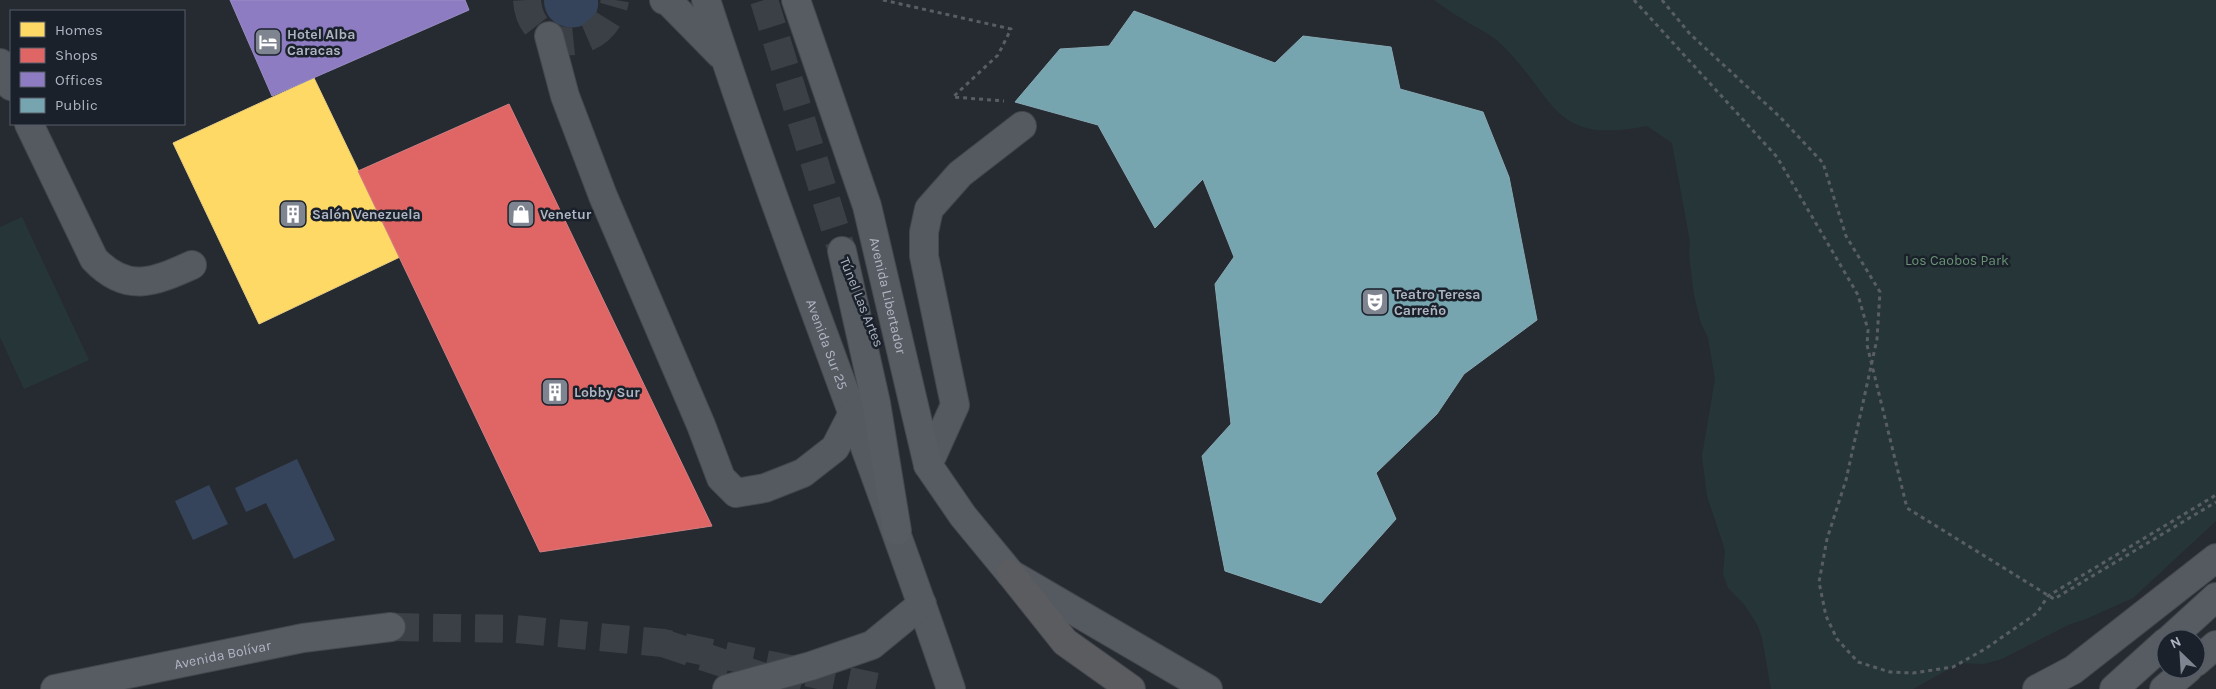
<svg xmlns="http://www.w3.org/2000/svg" width="2216" height="689" font-family="Karla,sans-serif">
	<rect width="100%" height="100%" fill="#262b31"/>
	<g fill="#263638">
		<path d="M1434,0H2216V521L2133,598L2086,619L2068,625L2002,659L1984,664L1960,663L1913,689H1771L1762,638L1757,624L1744,604L1728,588L1723,574L1725,550L1707,496L1702,456L1715,379L1708,338L1701,323L1694,295L1689,254L1690,242L1672,143L1647,126C1550,145 1558,99 1501,44C1491,34 1480,30 1469,23C1457,16 1445,8 1434,0Z"/>
		<path d="M22,217L89,360L24,389L0,337V227Z"/>
	</g>
	<g fill="#35445a">
		<path d="M544,0H598C601,36 544,37 544,0Z"/>
		<path d="M297,459L335,540L294,559L266,503L246,512L235,488Z"/>
		<path d="M209,485L228,524L193,540L175,501Z"/>
	</g>
	<path fill="#ffd966" stroke="#e7ce82" d="M314,78L400,257L259,324L173,143Z"/>
	<path fill="#e06666" stroke="#d17e82" d="M509,104L712,526L540,552L358,171Z"/>
	<path fill="#8e7cc3" stroke="#988dc3" d="M230,0H465L469,10L272,96Z"/>
	<path fill="#76a5af" stroke="#87aab5" d="M1134,11L1275,63L1303,36L1391,47L1400,89L1483,112L1509,177L1537,320L1464,374L1437,414L1376,473L1396,519L1321,603L1225,571L1202,456L1231,424L1215,284L1234,257L1203,179L1155,228L1098,125L1015,102L1060,49L1109,46Z"/>
	<g fill="none" stroke-linecap="round" stroke-linejoin="round">
		<path stroke="#3b4047" stroke-width="28" stroke-dasharray="28 14" stroke-linecap="butt" d="M527,0C530,55 606,55 615,0"/>
		<g stroke="#3b4047" stroke-width="28" stroke-dasharray="28 14" stroke-linecap="butt">
			<path d="M764,0L842,251"/>
			<path d="M391,627L515,629L663,643L887,689"/>
		</g>
		<path stroke="#3b4047" stroke-width="28" stroke-dasharray="28 14" stroke-linecap="butt" d="M663,643L800,689"/>
		<g stroke="#44474c" stroke-width="30">
			<g id="minor">
				<path d="M664,0L669,2L720,54"/>
				<path id="s1" d="M706,0C781,232 873,458 951,689"/>
				<path d="M549,36L565,96L603,196L701,425L721,478L736,493L765,488L803,473L835,448L853,413"/>
				<path d="M0,63L11,86"/>
				<path d="M29,124L94,259C127,294 154,282 192,265"/>
				<path d="M928,465L955,405L924,256V232L929,209L960,174L1022,126"/>
				<path d="M1011,574L1208,689"/>
				<path d="M727,689L811,666L872,645L922,604"/>
				<path d="M2037,689L2073,670L2216,558"/>
			</g>
		</g>
		<g stroke="#43474e" stroke-width="30">
			<g id="major">
				<path id="s2" d="M796,0L867,206L928,465L963,516L1010,573"/>
				<path d="M842,251L876,403L897,531"/>
				<path d="M2170,639L2216,597"/>
				<path d="M2196,662L2216,645"/>
				<path id="s3" d="M55,689L303,638L391,627"/>
				<path d="M2114,689L2166,642"/>
				<path d="M2164,689L2188,669"/>
			</g>
		</g>
		<g stroke="#43464d" stroke-width="30">
			<path id="highway" d="M1010,573L1065,642L1131,689"/>
		</g>
		<g stroke="#595e64" stroke-width="3" stroke-dasharray="4 4" stroke-linecap="butt">
			<path d="M883,0L1011,29L998,55L953,97L1004,101"/>
			<path d="M1634,0L1777,157L1858,295L1868,330L1867,345L1907,508L2054,599L2216,502"/>
			<path d="M1662,0L1690,34L1780,117L1823,163L1846,236L1880,292L1877,339L1846,480L1827,539L1819,582L1826,616L1837,639L1858,662L1890,672L1913,673L1953,667L1985,649L2037,613L2048,596L2216,495"/>
		</g>
		<use href="#minor" stroke="#555960" stroke-width="28"/>
		<use href="#major" stroke="#575b62" stroke-width="28"/>
		<use href="#highway" stroke="#5a5c60" stroke-width="28"/>
	</g>
	<defs>
		<g id="hotel-square" transform="scale(1.4375)"><rect x="-9" y="-9" width="18" height="18" rx="4" fill="#7f8590" stroke="#1a212b"/><path d="M-6-4.5h1.5V1H6V5H4.5V3h-9V5H-6ZM-4 0a1.8 1.8 0 1 1 3.6 0ZM.5 0V-2.5h3Q6-2.5 6 0Z" fill="#fff"/></g>
		<g id="building-square" transform="scale(1.4375)"><rect x="-9" y="-9" width="18" height="18" rx="4" fill="#7f8590" stroke="#1a212b"/><path d="M-4-6H4V6H1V3H-1V6H-4ZM-2.5-4.3h1.7v1.8h-1.7ZM.8-4.3h1.7v1.8H.8ZM-2.5-1h1.7V.8h-1.7ZM.8-1h1.7V.8H.8Z" fill="#fff"/></g>
		<g id="shop-square" transform="scale(1.4375)"><rect x="-9" y="-9" width="18" height="18" rx="4" fill="#7f8590" stroke="#1a212b"/><path d="M-5-2.5h2.3a2.7 3.5 0 0 1 5.4 0H5L5.5 6h-11ZM-1.5-2.5h3a1.5 2.3 0 0 0-3 0Z" fill="#fff"/></g>
		<g id="theatre-square" transform="scale(1.4375)"><rect x="-9" y="-9" width="18" height="18" rx="4" fill="#7f8590" stroke="#1a212b"/><path d="M-5-5.5Q0-4 5-5.5V0Q5 5 0 6Q-5 5-5 0ZM-3.3-2.5H-1v1.5H-3.3ZM1-2.5H3.3v1.5H1ZM-2.8 1Q0 5.5 2.8 1Z" fill="#fff"/></g>
	</defs>
	<g fill-rule="evenodd">
		<use href="#hotel-square" x="268" y="42"/>
		<use href="#building-square" x="293" y="214"/>
		<use href="#shop-square" x="521" y="214"/>
		<use href="#theatre-square" x="1375" y="302"/>
		<use href="#building-square" x="555" y="392"/>
	</g>
	<g text-anchor="middle" stroke-width="5" stroke-linejoin="round" paint-order="stroke">
		<g font-size="14" font-weight="bold" fill="#afb6c3" stroke="#1a212b" text-anchor="start">
			<text x="287" y="39">Hotel Alba<tspan x="287" dy="16">Caracas</tspan></text>
			<text x="312" y="219">Salón Venezuela</text>
			<text x="540" y="219">Venetur</text>
			<text x="1394" y="299">Teatro Teresa<tspan x="1394" dy="16">Carreño</tspan></text>
			<text x="574" y="397">Lobby Sur</text>
		</g>
		<g font-size="14" fill="#689272" stroke="#1a212b">
			<text x="1957" y="265">Los Caobos Park</text>
		</g>
		<g font-size="14" fill="#afb6c3" stroke="#1a212b">
			<text dy="5" stroke="none"><textPath href="#s2" startOffset="310">Avenida Libertador</textPath></text>
			<text transform="translate(862 302) rotate(68)" y="5">Túnel Las Artes</text>
			<text dy="5" stroke="none"><textPath href="#s1" startOffset="365">Avenida Sur 25</textPath></text>
			<text dy="5" stroke="none"><textPath href="#s3" startOffset="171">Avenida Bolívar</textPath></text>
		</g>
	</g>
	<rect x="10" y="10" width="175" height="115" fill="#1a212b" stroke="#565d68"/>
	<rect x="20" y="22" width="25" height="15" fill="#ffd966" stroke="#565d68"/>
	<text x="55" y="35" font-size="15" fill="#afb6c3">Homes</text>
	<rect x="20" y="48" width="25" height="15" fill="#e06666" stroke="#565d68"/>
	<text x="55" y="60" font-size="15" fill="#afb6c3">Shops</text>
	<rect x="20" y="72" width="25" height="15" fill="#8e7cc3" stroke="#565d68"/>
	<text x="55" y="85" font-size="15" fill="#afb6c3">Offices</text>
	<rect x="20" y="98" width="25" height="15" fill="#76a5af" stroke="#565d68"/>
	<text x="55" y="110" font-size="15" fill="#afb6c3">Public</text>
	<g transform="translate(2181 654) rotate(335)"><circle r="24" fill="#1a212b" stroke="#565d68"/>
	<path d="M0-4L9 19L0 12L-9 19Z" fill="#7f8590"/>
	<text y="-8" font-size="14" font-weight="bold" text-anchor="middle" fill="#afb6c3">N</text>
	</g>
</svg>
